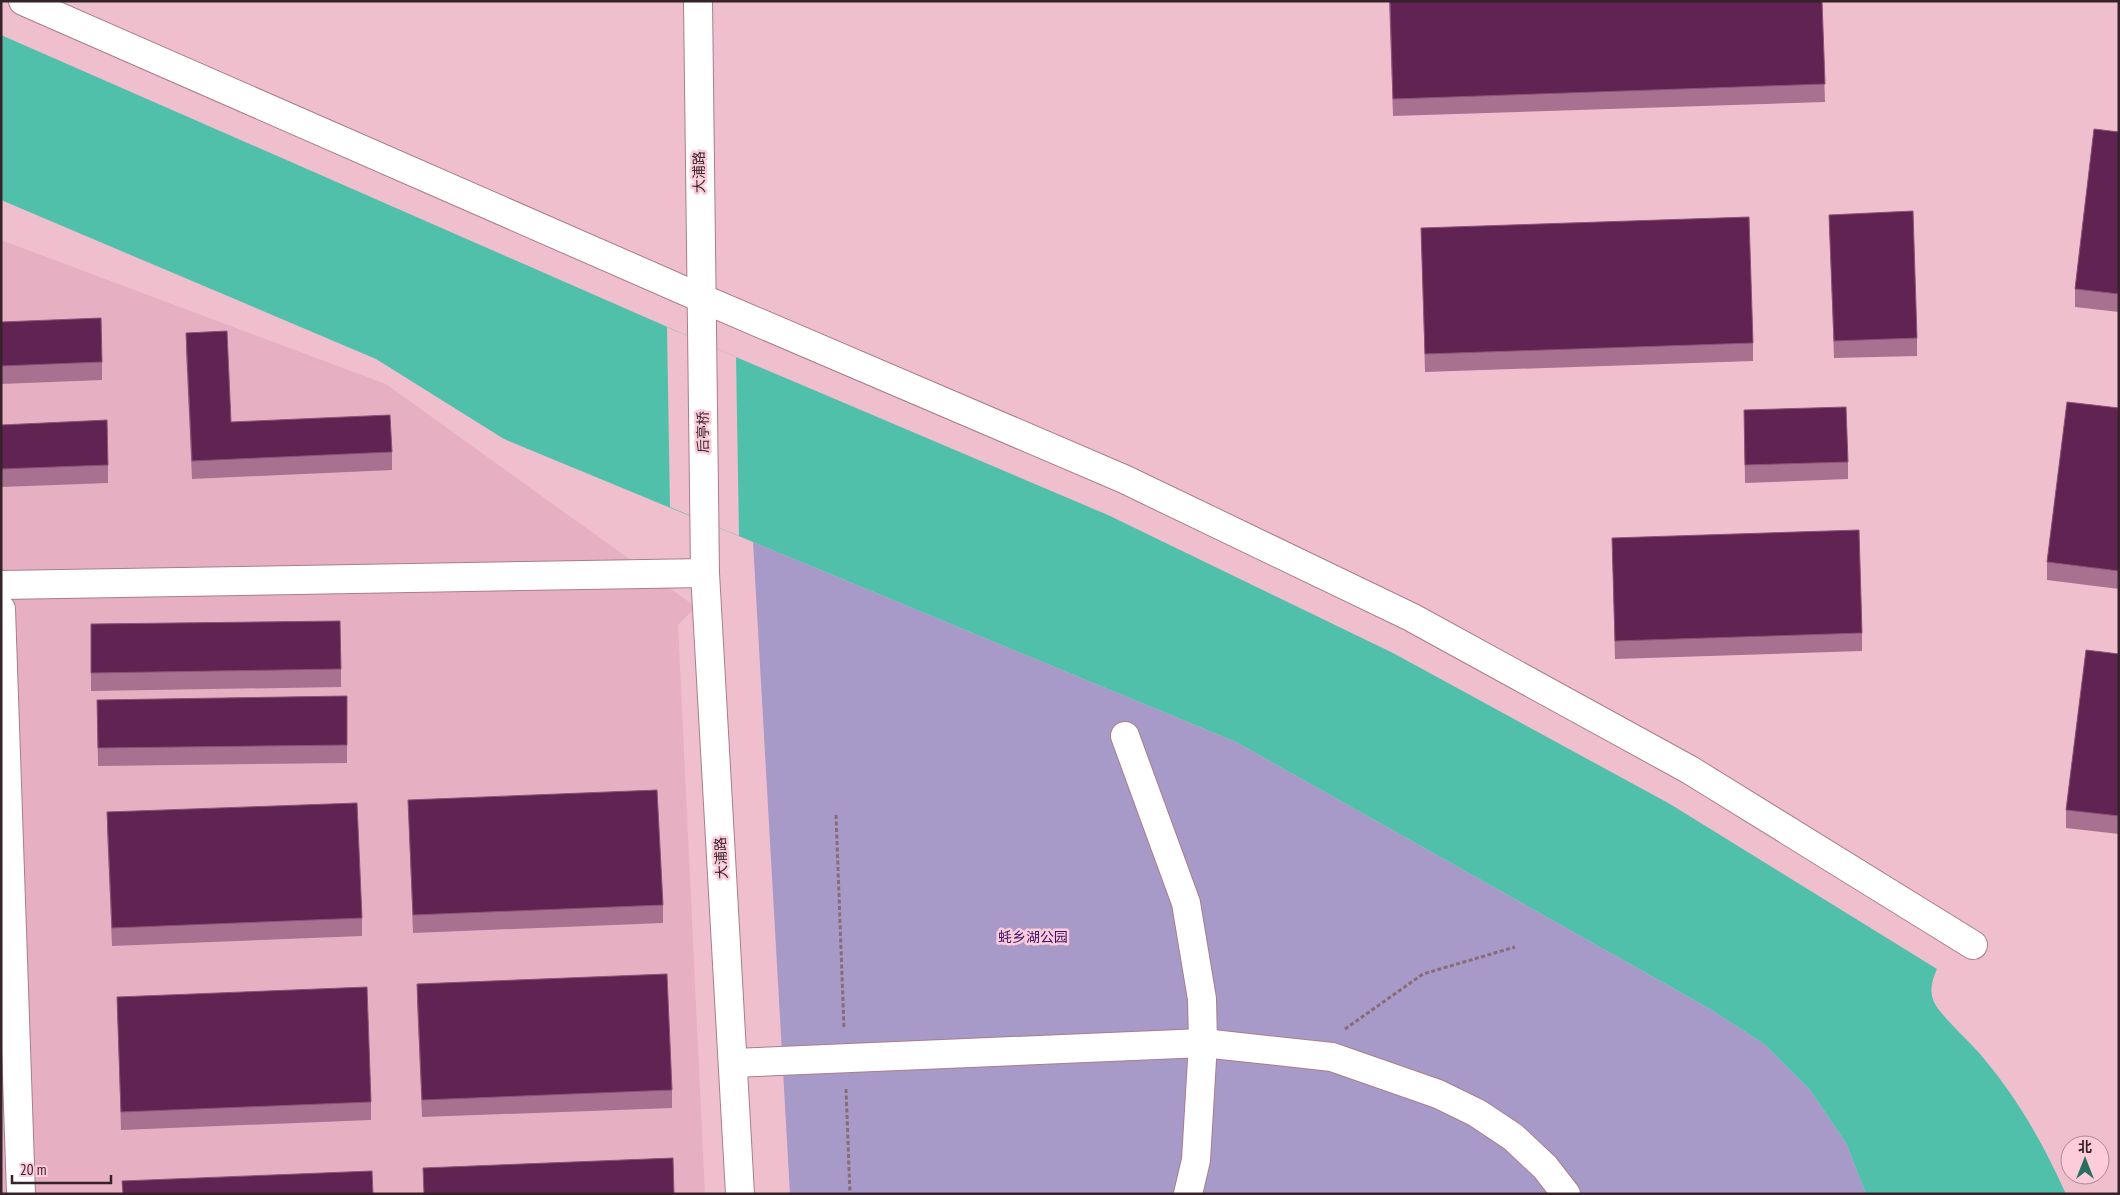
<svg xmlns="http://www.w3.org/2000/svg" width="2120" height="1195" font-family="'PT Sans Narrow','Noto Sans SC',sans-serif">
	<rect width="100%" height="100%" fill="#f0bfce"/>
	<path fill="#e7b0c2" d="M1,240L386,384L696,607L678,625L705,1194H1Z"/>
	<path fill="#a89ac8" d="M753,542L1236,742L1710,1009L1764,1044L1810,1090L1846,1143L1866,1194H790Z"/>
	<path fill="#50c0aa" d="M1,35L736,357L1108,515L1393,653L1670,804L1937,969C1932,980 1929,991 1934,1002C1941,1017 1973,1044 1985,1060C2019,1101 2044,1145 2066,1194H1866L1846,1143L1810,1090L1764,1044L1710,1009L1236,742L504,439L376,359L1,200Z"/>
	<path fill="#f0bfce" d="M667,327L736,357L739,536L670,507Z"/>
	<g fill="none" stroke-linecap="round" stroke-linejoin="round">
		<g stroke="#aa7d8c" stroke-width="30">
			<g id="minor">
				<path d="M23,1L701,298L1124,479L1411,617L1690,770L1973,945"/>
				<path d="M698,1L705,573L740,1194"/>
				<path d="M1,585L705,573"/>
				<path d="M1,609L21,1194"/>
				<path d="M1125,736L1186,903L1202,999L1203,1043L1196,1160L1188,1194"/>
				<path d="M733,1063L1203,1043L1332,1057L1438,1094L1477,1113L1513,1137L1545,1167L1566,1194"/>
			</g>
		</g>
		<g stroke="#8a6a74" stroke-width="3" stroke-dasharray="4 2.5" stroke-linecap="butt">
			<path d="M836,815L844,1028"/>
			<path d="M1345,1029L1423,974L1515,947"/>
			<path d="M846,1089L850,1194"/>
		</g>
		<use href="#minor" stroke="#fff" stroke-width="28"/>
	</g>
	<g fill="#a87190">
		<path d="M1389,1H1822L1825,102L1393,116Z"/>
		<path d="M2119,132V312L2075,307V289Z"/>
		<path d="M1829,215L1917,338V356L1834,358Z"/>
		<path d="M1421,228L1753,343V361L1425,372Z"/>
		<path d="M1,322L102,362V380L1,384Z"/>
		<path d="M186,333L231,422L392,452V470L192,479L186,351Z"/>
		<path d="M2119,408V589L2047,580V562Z"/>
		<path d="M1744,410L1848,462V479L1745,483Z"/>
		<path d="M1,425L108,465V483L1,487Z"/>
		<path d="M1612,538L1862,633V651L1615,659Z"/>
		<path d="M91,624L341,669V687L91,691Z"/>
		<path d="M2119,654V834L2066,828V810Z"/>
		<path d="M347,696V763L98,766L97,700Z"/>
		<path d="M408,800L663,905V923L413,933Z"/>
		<path d="M107,812L362,918V936L112,946L107,830Z"/>
		<path d="M417,984L672,1090V1108L422,1117L417,1002Z"/>
		<path d="M117,997L371,1102V1120L121,1130Z"/>
	</g>
	<g fill="#612352" stroke="#8c5277">
		<path d="M1390,1H1822L1825,84L1393,99Z"/>
		<path d="M2094,129L2119,132V294L2075,289Z"/>
		<path d="M1913,211L1917,338L1834,341L1829,215Z"/>
		<path d="M1749,217L1753,343L1425,354L1421,228Z"/>
		<path d="M101,318L102,362L1,366V322Z"/>
		<path d="M227,331L231,422L390,415L392,452L192,461L186,333Z"/>
		<path d="M2067,402L2119,408V571L2047,562Z"/>
		<path d="M1846,407L1848,462L1745,465L1744,410Z"/>
		<path d="M107,420L108,465L1,469V425Z"/>
		<path d="M1859,530L1862,633L1615,641L1612,538Z"/>
		<path d="M340,621L341,669L91,673V624Z"/>
		<path d="M2086,650L2119,654V816L2066,810Z"/>
		<path d="M347,696V745L98,748L97,700Z"/>
		<path d="M657,790L663,905L413,915L408,800Z"/>
		<path d="M357,803L362,918L112,928L107,812Z"/>
		<path d="M667,974L672,1090L422,1100L417,984Z"/>
		<path d="M367,987L371,1102L121,1112L117,997Z"/>
		<path d="M673,1158L674,1194H424L423,1168Z"/>
		<path d="M372,1171L373,1194H123L122,1181Z"/>
	</g>
	<g text-anchor="middle" stroke-width="5" stroke-linejoin="round" paint-order="stroke">
		<g font-size="14" fill="#352329" stroke="#fdccdb">
			<text transform="translate(699 172) rotate(-91)" y="5">大浦路</text>
			<text transform="translate(703 432) rotate(-91)" y="5">后亭桥</text>
			<text transform="translate(721 858) rotate(-93)" y="5">大浦路</text>
		</g>
		<g font-size="14" fill="#3a1369" stroke="#fdccdb">
			<text x="1033" y="942">蚝乡湖公园</text>
		</g>
	</g>
	<rect width="2120" height="1195" fill="none" stroke="#352329" stroke-width="5"/>
	<g transform="translate(2085 1160)"><circle r="24" fill="#fdccdb" stroke="#ad8894"/>
	<path d="M0-4L9 19L0 12L-9 19Z" fill="#296e60"/>
	<text y="-8" font-size="14" font-weight="bold" text-anchor="middle" fill="#352329">北</text>
	</g>
	<path d="M12 1175v8h99v-8" fill="none" stroke="#352329" stroke-width="2.5"/>
	<text x="20" y="1175" font-size="15" fill="#352329" stroke="#fdccdb" stroke-width="4" paint-order="stroke">20 m</text>
</svg>
